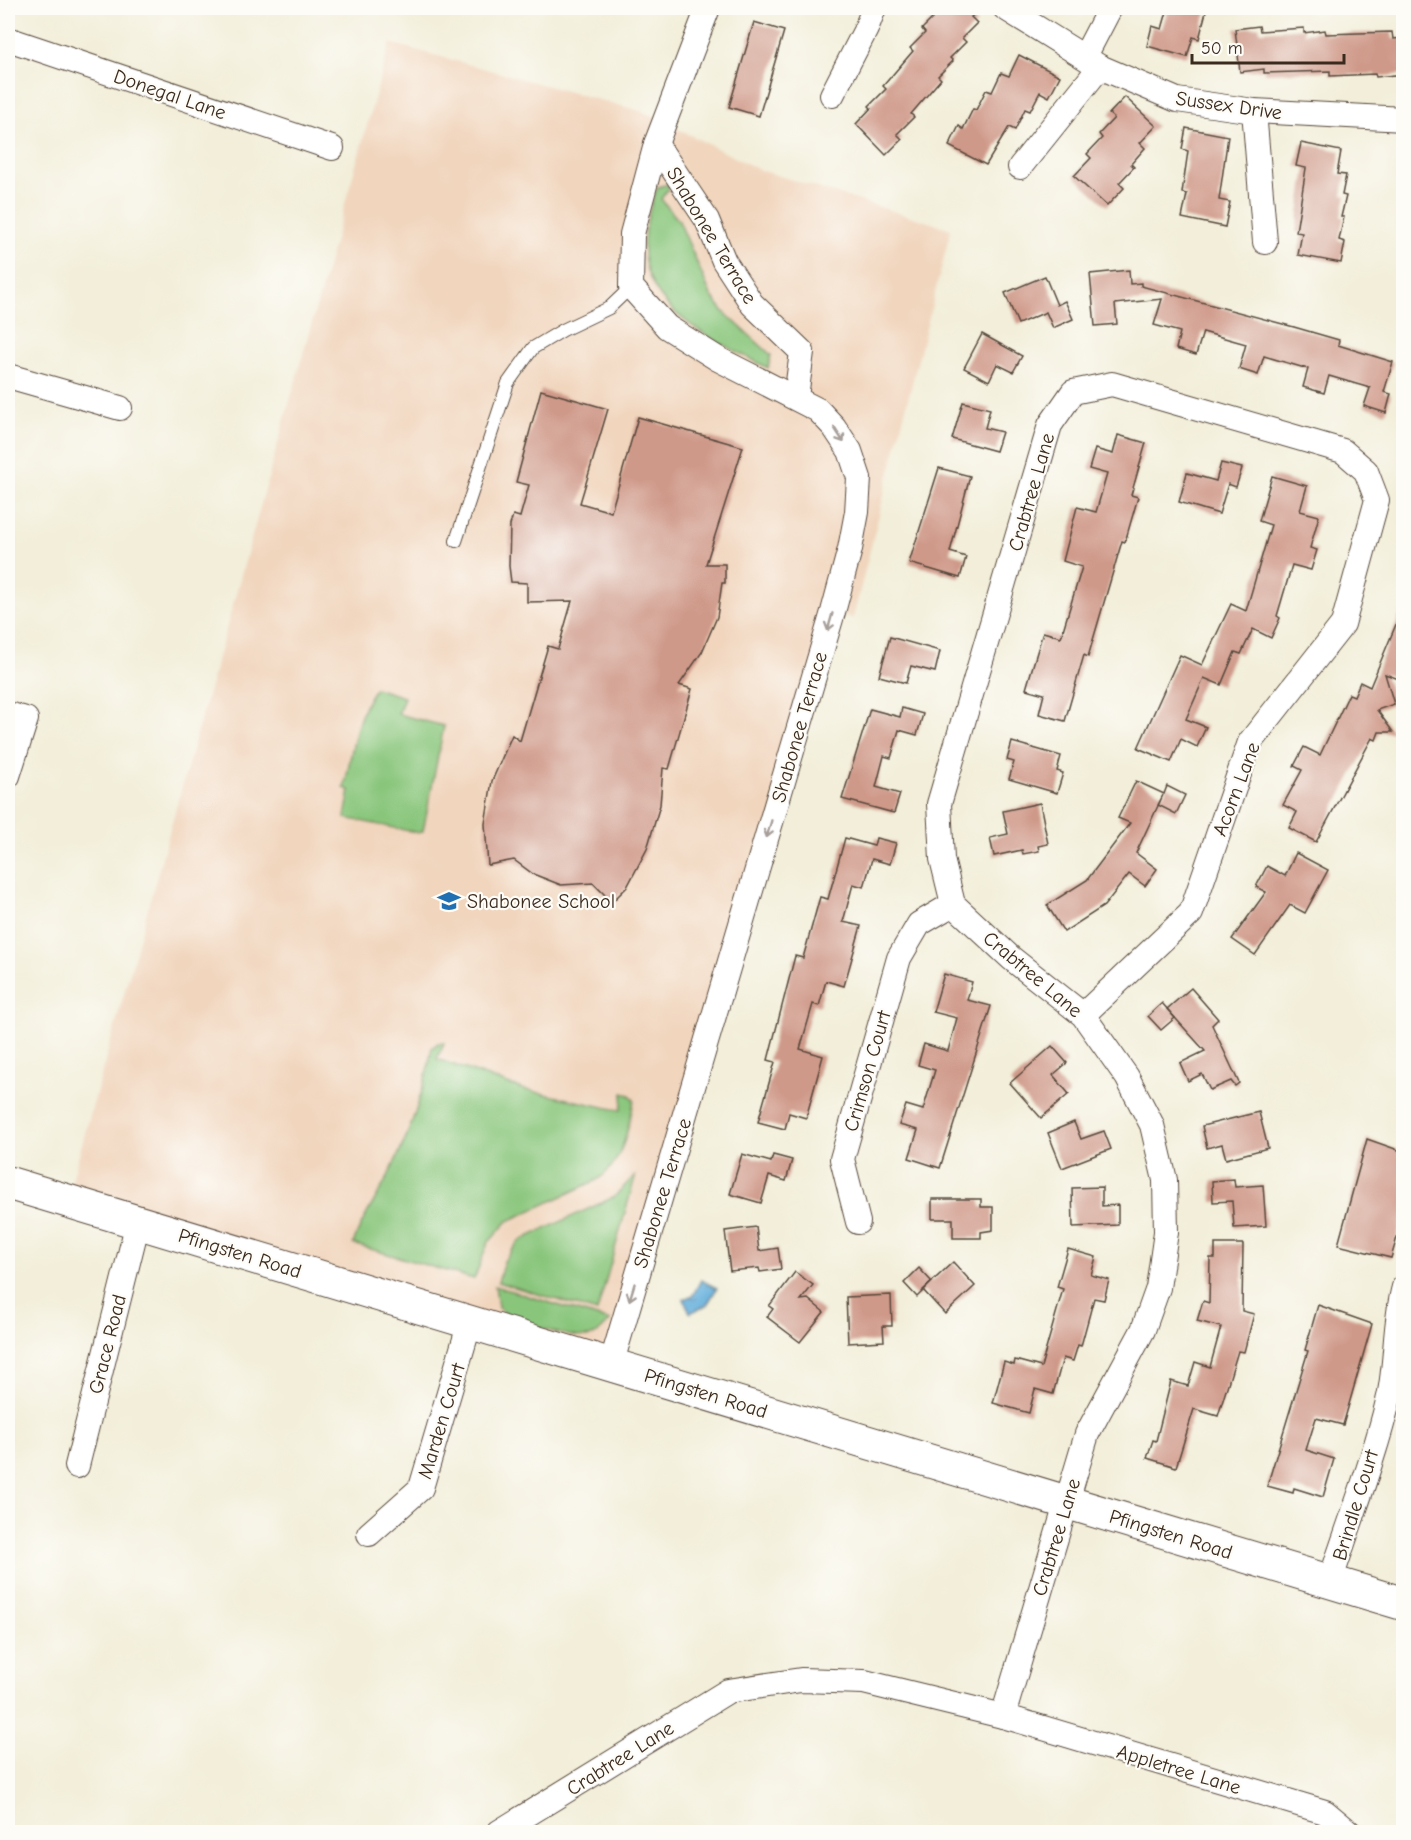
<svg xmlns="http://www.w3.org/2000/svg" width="1411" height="1840" font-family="'Comic Neue',sans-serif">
	<defs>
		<pattern id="water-ripples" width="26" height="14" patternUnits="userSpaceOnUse" patternTransform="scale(1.5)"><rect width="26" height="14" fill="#62aedb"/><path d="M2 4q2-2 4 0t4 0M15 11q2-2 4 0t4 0" fill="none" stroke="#528eb1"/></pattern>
	</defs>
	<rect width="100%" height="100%" fill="#fdfcf7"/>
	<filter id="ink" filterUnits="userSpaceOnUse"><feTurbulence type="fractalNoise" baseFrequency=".0167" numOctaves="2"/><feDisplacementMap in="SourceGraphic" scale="12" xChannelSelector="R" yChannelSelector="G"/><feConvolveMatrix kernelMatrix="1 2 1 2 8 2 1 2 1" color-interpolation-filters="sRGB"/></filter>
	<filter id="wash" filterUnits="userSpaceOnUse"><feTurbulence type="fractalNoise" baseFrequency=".008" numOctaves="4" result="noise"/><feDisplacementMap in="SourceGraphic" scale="24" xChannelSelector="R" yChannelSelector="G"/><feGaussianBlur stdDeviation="1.35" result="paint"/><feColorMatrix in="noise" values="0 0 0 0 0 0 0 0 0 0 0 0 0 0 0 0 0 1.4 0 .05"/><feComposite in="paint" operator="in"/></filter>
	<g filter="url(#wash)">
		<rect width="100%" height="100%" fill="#f2eed9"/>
		<path fill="#f1d5bd" d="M390,43L644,112L760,170L951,229L853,618L833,613L611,1365L66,1201Z"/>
		<g fill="#89c67b" stroke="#62784c" stroke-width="1.5">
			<path d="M668,184L670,186L661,199L679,221L711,295L724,312L771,355L768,368C714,339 632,308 645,232C648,216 651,201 658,187Z"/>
			<path d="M375,688L404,697L398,714L444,726L423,831L419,833L345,818L350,790L344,788C352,755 355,716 375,688Z"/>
			<path d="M438,1043H444L437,1059L522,1089L613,1109L621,1110L623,1093L630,1095L634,1100C628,1129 623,1165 595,1181L508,1221L488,1243L474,1279L353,1244C362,1217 379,1196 391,1170C411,1131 424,1090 432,1048Z"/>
			<path d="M636,1174L597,1312L498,1282L504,1261L519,1241L614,1197Z"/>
			<path d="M495,1286L610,1321C604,1328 597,1336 587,1337C569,1338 508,1321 498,1307Z"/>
		</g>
		<path fill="url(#water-ripples)" stroke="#4e6c7c" stroke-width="1.5" d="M701,1280L717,1288L707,1305L690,1313L684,1299L693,1295Z"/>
		<g id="blocks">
			<g fill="#cf9989">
				<path d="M943,8H981L971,17L977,23L962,38L966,42L950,58L953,61L938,76L941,79L911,114L914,117L897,134L902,139L886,155L856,124L871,108L869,106L886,89L883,86L913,51L910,48L925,33L922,29Z"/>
				<path d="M1168,8H1207L1199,39L1193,37L1187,57L1147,46L1152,26L1162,29Z"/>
				<path d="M754,22L784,31L759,116L729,107Z"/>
				<path d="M1259,26L1260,31L1304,28V33L1325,30L1326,34L1392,32L1393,39L1404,38V74L1376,77L1375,74L1330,76V71L1264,73V69L1240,72L1235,29Z"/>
				<path d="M1019,55L1060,76L1049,97L1040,92L1030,111L1025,109L1015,130L1009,127L986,165L949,146L959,126L963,129L973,109L976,110L986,90L992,92L1001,73L1009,76Z"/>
				<path d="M1125,97L1156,126L1140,143L1145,148L1131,164L1134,167L1119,183L1124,188L1107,206L1074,176L1091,158L1087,154L1102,138L1099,134L1114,118L1109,114Z"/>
				<path d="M1186,128L1228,136L1219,200L1230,202L1225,227L1182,218L1187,194L1182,193L1188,151L1182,149Z"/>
				<path d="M1301,143L1341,151L1337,174L1346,175L1342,195L1346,196L1341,217H1344L1339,240L1345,242L1341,263L1298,255L1302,233L1296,232L1306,168L1296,166Z"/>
				<path d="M1129,270L1130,284L1141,283V286L1294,327L1339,340L1338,345L1393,362L1384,392L1391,394L1386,413L1364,406L1370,388L1329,376L1324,393L1303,387L1308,369L1264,356L1258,375L1239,369L1246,344L1203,332L1196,355L1176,349L1180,332L1154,325L1162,299L1115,304L1117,324L1095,326L1090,274Z"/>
				<path d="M1045,276L1057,305L1065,301L1073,319L1053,328L1046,312L1018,324L1005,293Z"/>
				<path d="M982,334L1022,356L1013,372L997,364L989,381L964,368Z"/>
				<path d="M541,390L608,409L580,503L611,512L638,417L743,447L706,564H725V583H722L717,617L702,652L679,685L692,689L669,769L663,768L660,805L647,849L627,887L612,902L593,883L561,885L533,874L514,860L488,865L485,824L492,781L512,735L520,741L548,646L558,649L572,601L527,602V583L511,582L509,566L510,525L513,515L520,517L529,485L516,482Z"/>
				<path d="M963,402L990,409L985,428L1002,432L996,451L952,439Z"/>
				<path d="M1118,435L1146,443L1131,495L1138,497L1125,542L1122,541L1088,657L1084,655L1065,721L1039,714L1044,694L1026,689L1043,632L1061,637L1082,567L1063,561L1077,507L1096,512L1107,474L1089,469L1095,449L1113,454Z"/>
				<path d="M1221,463L1242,468L1236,487L1228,484L1219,514L1179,502L1187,473L1216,481Z"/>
				<path d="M939,468L970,476L950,552L966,557L960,578L909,563Z"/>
				<path d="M1272,476L1307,486L1300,511L1319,516L1310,548L1317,550L1311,570L1292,565L1277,616L1280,618L1271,638L1253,629L1241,654L1235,652L1221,685L1204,678L1186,719L1206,727L1197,747L1181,739L1171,762L1138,748L1180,655L1202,665L1231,604L1246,611L1271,525L1259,521Z"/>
				<path d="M1402,610L1404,681L1385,674L1394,704L1377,710L1393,732H1379L1376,740L1372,738L1316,842L1289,828L1297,812L1283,805L1302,770L1294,766L1304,747L1320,755L1349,694L1354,696L1360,682L1370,687Z"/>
				<path d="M890,637L940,651L935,672L911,666L906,683L879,676Z"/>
				<path d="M902,708L923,714L917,735L899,730L891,758L884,756L876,787L900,794L894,813L842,799L870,709L900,717Z"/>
				<path d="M1012,742L1061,756L1057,771L1063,773L1057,793L1009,779L1014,762L1007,760Z"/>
				<path d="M1136,781L1164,794L1167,786L1185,795L1176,814L1158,805L1163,795L1136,853L1157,869L1145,886L1129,874L1104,906L1064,932L1047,905L1087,880L1130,823L1118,818Z"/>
				<path d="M1040,803L1048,844L1038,846L1039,851L1023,854L1022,850L994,856L990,838L1008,834L1003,811Z"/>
				<path d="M845,838L874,846L876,838L896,843L890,864L872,859L864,887L853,884L843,922L861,926L850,965L844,986L826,981L819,1006L813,1004L800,1049L823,1056L806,1118L789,1113L785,1129L758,1122L775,1062L768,1060L795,956L803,958L820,897L828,899Z"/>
				<path d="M1296,853L1328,870L1305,913L1290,905L1255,955L1232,939L1266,892L1256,887L1267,866L1285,876Z"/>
				<path d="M944,974L972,982L967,1000L991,1006L940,1168L909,1158L918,1130L899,1125L906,1105L923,1110L935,1070L918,1065L924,1044L948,1051L957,1018L933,1012Z"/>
				<path d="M1191,988L1218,1019L1212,1025L1239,1083L1235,1086L1231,1081L1210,1090L1202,1074L1188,1081L1180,1063L1205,1051L1167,1009Z"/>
				<path d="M1162,1003L1175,1018L1161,1030L1148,1016Z"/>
				<path d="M1052,1046L1067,1063L1053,1075L1069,1094L1041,1118L1010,1083Z"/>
				<path d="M1259,1112L1268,1148L1226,1159L1222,1144L1207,1148L1202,1126Z"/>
				<path d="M1074,1122L1081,1139L1104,1131L1111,1149L1062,1168L1048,1133Z"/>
				<path d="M1367,1139L1404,1152V1213L1391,1258L1338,1245Z"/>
				<path d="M742,1154L771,1162L773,1155L792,1160L786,1181L769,1176L761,1203L730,1194Z"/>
				<path d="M1234,1179L1235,1187L1263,1185L1266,1226L1234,1228L1232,1201L1213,1202L1212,1181Z"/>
				<path d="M1102,1187V1206L1118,1205V1225L1073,1227L1072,1188Z"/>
				<path d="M932,1199H981V1207H993V1230L981,1232V1238H953V1219H932Z"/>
				<path d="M756,1227L759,1251L778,1248L781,1269L760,1272L759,1268L730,1271L725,1231Z"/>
				<path d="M1215,1244H1243L1242,1311L1254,1314L1244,1352L1238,1351L1218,1416L1194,1409L1176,1467L1147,1458L1153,1440L1156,1441L1171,1381L1188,1386L1195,1362L1210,1367L1221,1327L1197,1321L1203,1301L1209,1303L1210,1258H1215Z"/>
				<path d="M1068,1249L1096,1257L1091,1275L1109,1280L1104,1300L1094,1298L1081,1346L1078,1345L1073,1361L1063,1358L1053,1394L1035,1389L1029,1413L993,1403L1004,1362L1014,1365L1015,1360L1041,1367L1063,1289L1057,1287Z"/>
				<path d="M953,1262L975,1286L945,1314L923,1290Z"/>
				<path d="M919,1268L932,1282L917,1297L904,1283Z"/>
				<path d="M795,1272L813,1285L801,1300L808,1299L824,1312L800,1342L767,1317L773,1309L769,1306Z"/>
				<path d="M891,1295L892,1326H883L884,1341L848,1343L846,1297Z"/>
				<path d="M1318,1305L1372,1324L1343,1425L1316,1418L1306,1450L1334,1459L1323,1497L1294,1488L1293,1493L1267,1486L1308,1351L1305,1350Z"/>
			</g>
		</g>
	</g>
	<g filter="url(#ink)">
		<use href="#blocks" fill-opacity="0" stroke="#56473a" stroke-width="1.5"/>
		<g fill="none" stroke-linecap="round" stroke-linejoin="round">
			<g stroke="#56473a" stroke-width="14">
				<path id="service" d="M456,541L508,383L533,348L563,330L609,308L631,287"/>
			</g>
			<g stroke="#56473a" stroke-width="26">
				<g id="minor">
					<path d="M1005,8L1100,67L1177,100L1254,111L1404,119"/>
					<path d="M8,39L332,148"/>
					<path d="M1085,56L1110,8"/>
					<path d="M832,95L866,29L874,8"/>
					<path d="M1254,111L1265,242"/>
					<path d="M656,144L707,220L724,261L752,304L802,352L796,397"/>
					<path d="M1020,167L1100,67"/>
					<path d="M8,376L120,408"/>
					<path d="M8,714L26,719L8,776"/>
					<path d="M858,1222L842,1159L899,958L919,924L953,904"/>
					<path d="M611,1365L833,612L850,549L857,512L859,478L850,451L834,427L818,410L718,359L667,327L631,287L632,234L656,144L708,8"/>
					<path d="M77,1466L138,1222"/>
					<path d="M369,1534L421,1488L470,1322"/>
					<path d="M1330,1582C1349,1523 1375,1457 1389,1397C1397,1360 1394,1323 1404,1287"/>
					<path d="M1003,1716L1087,1434L1143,1330L1158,1288L1166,1232L1165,1180L1152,1125L1127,1077L1083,1015L1011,958L953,904L942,859L939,804L1050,425L1073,392L1112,384L1343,451L1366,471L1377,500L1343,624L1250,742L1191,913L1083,1015"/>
					<path d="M499,1832L728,1691L801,1680L864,1682L1003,1716L1325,1812L1349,1832"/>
				</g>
			</g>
			<g stroke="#56473a" stroke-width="35">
				<path id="secondary" d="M8,1183L1404,1604"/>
			</g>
			<use href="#service" stroke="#fff" stroke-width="12"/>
			<use href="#minor" stroke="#fff" stroke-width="24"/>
			<use href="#secondary" stroke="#fff" stroke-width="33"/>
		</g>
		<defs><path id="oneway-shaft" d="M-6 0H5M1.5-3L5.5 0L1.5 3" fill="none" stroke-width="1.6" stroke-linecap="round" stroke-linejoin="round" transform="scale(1.5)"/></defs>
		<g stroke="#a79f9a">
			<use href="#oneway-shaft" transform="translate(839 435) rotate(57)"/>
			<use href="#oneway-shaft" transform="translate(830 622) rotate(106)"/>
			<use href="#oneway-shaft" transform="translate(769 829) rotate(106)"/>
			<use href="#oneway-shaft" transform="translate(632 1292) rotate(107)"/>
		</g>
	</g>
	<defs>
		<g id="school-bare" transform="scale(1.8)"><path d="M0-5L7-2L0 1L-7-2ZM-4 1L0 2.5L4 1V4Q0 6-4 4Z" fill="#1f6fb2" stroke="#fdfcf7" stroke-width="2.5" paint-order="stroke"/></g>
	</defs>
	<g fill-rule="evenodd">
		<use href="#school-bare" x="449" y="901"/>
	</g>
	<g text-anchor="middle" stroke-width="4.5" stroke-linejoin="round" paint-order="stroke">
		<g font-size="20" fill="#3b2a1e" stroke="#fdfcf7">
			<text transform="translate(170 94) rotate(19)" y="7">Donegal Lane</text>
			<text transform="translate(1229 105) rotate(8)" y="7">Sussex Drive</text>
			<text transform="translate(712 235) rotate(59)" y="7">Shabonee Terrace</text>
			<text transform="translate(1031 492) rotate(-74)" y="7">Crabtree Lane</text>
			<text transform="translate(799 727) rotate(-74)" y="7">Shabonee Terrace</text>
			<text transform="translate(1236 789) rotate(-69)" y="7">Acorn Lane</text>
			<text transform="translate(1033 974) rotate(40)" y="7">Crabtree Lane</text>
			<text transform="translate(867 1071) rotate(-74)" y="7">Crimson Court</text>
			<text transform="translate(662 1193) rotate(-73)" y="7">Shabonee Terrace</text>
			<text transform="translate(240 1253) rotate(17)" y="7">Pfingsten Road</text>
			<text transform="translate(107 1344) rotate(-76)" y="7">Grace Road</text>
			<text transform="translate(706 1393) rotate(17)" y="7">Pfingsten Road</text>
			<text transform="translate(441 1421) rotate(-73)" y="7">Marden Court</text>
			<text transform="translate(1355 1505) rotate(-73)" y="7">Brindle Court</text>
			<text transform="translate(1171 1534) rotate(17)" y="7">Pfingsten Road</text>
			<text transform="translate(1056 1537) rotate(-73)" y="7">Crabtree Lane</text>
			<text transform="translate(620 1758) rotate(-32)" y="7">Crabtree Lane</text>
			<text transform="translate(1179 1769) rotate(17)" y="7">Appletree Lane</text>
		</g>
		<g font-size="20" fill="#3b2a1e" stroke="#fdfcf7" text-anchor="start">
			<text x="467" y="908">Shabonee School</text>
		</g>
	</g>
	<rect width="1411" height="1840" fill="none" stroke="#fdfcf7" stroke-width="30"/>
	<path d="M1192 54v9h152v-9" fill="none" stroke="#3b2a1e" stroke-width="3"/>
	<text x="1201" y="54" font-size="18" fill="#3b2a1e" stroke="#fdfcf7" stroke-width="4.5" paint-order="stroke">50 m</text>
</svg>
